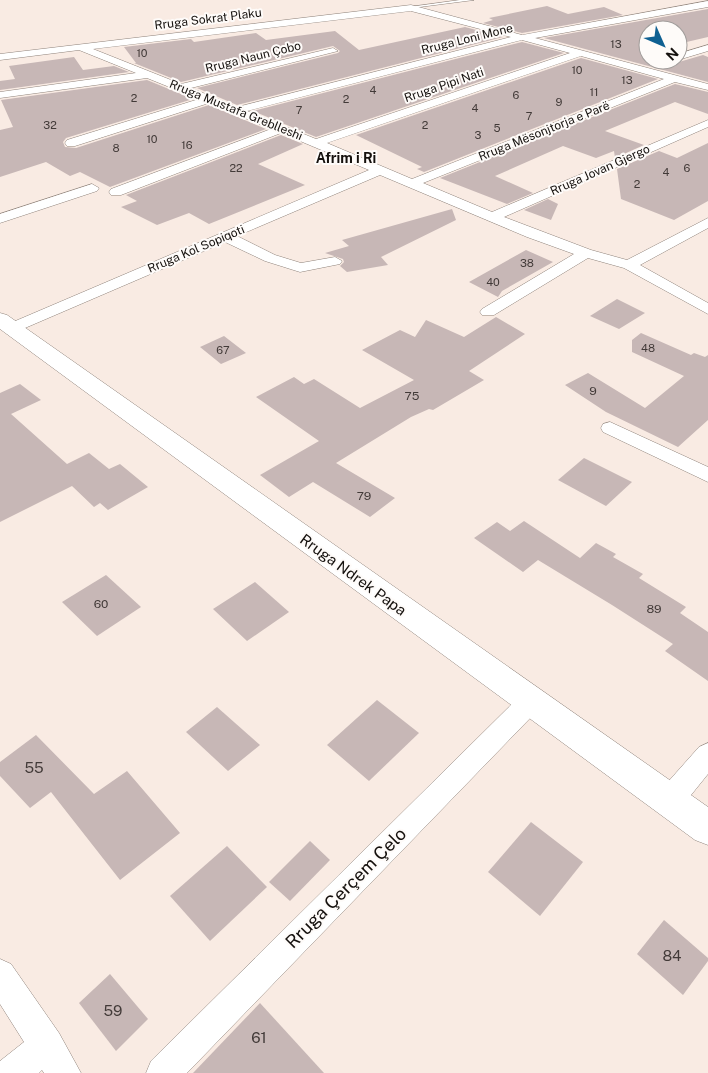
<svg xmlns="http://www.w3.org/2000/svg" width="708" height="1073" font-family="'Public Sans',sans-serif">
	<rect width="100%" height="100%" fill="#f9ebe3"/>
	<g fill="#c7b7b6">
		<path d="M547,6L568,14L604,7L623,15L522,33L483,23L493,20L489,18Z"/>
		<path d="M708,9V37L678,44V30H648V60L679,62L703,55L708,57V82L544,38Z"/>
		<path d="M465,27L503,37L237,105L197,88L338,53L340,51L333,46L181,82L134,63H136L124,47L191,39L194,42L256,33L266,40L335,31L359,50Z"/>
		<path d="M522,42L564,53L316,137L253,111Z"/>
		<path d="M74,57L83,70L114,66L129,72L0,90V81L15,79L9,66Z"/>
		<path d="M581,58L658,79L424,172L417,169L422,167L356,135Z"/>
		<path d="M147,80L193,99L66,138L63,142L65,147L76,148L209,105L266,129L110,187L80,172L70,176L46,162L0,177V130L13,127L1,100Z"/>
		<path d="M675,84L708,92V114L675,102L605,131L644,145L615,158L614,151L596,158L563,146L495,176L533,193L507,204L440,178Z"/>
		<path d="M281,135L303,144L258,164L305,185L209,224L189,213L157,225L121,207L137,201L126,195Z"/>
		<path d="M708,143V201L674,220L621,199L617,169L659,151L677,158Z"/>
		<path d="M548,199L558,204L551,220L524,210Z"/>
		<path d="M452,209L456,220L381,257L388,265L347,272L340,266L344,262L343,259L325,253L349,246L342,240Z"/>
		<path d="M526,250L553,262L502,291L498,297L469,282Z"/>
		<path d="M617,299L645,313L619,329L590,316Z"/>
		<path d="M496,317L525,334L469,371L484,380L433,410L429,409L411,417L336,463L395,498L370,517L313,482L289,497L260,475L319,441L256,397L294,377L304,384L314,379L360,408L414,380L362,350L400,330L415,337L426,320L464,337Z"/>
		<path d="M641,333L691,355L694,353L705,357L708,355V420L678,447L606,412L565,385L588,373L645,408L684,376L632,352V340Z"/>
		<path d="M224,336L246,353L221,364L200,347Z"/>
		<path d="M20,384L41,400L11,414L67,464L89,453L109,469L120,464L148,487L108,510L100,503L94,507L72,486L0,522V393Z"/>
		<path d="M584,458L632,482L606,506L558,480Z"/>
		<path d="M524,521L580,558L596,543L616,554L613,557L643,574L639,578L686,607L680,613L708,632V681L665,651L673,644L612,605L538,560L523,572L474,538L497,522L510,531Z"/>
		<path d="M106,575L141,607L97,636L62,602Z"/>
		<path d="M255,582L289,612L247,641L213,609Z"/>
		<path d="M377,700L419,733L369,781L327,745Z"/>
		<path d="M217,707L260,745L228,771L186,732Z"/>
		<path d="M36,735L94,794L127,771L180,833L120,880L51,792L30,808L0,776V762Z"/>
		<path d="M531,822L583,862L540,916L488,872Z"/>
		<path d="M310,841L330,860L290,901L269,882Z"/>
		<path d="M227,846L267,887L210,941L170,896Z"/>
		<path d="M664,920L708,958V961L683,995L637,954Z"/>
		<path d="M110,974L148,1019L116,1051L79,1003Z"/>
		<path d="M260,1003L324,1073H193Z"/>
	</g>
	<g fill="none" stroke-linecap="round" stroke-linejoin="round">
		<g stroke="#8f837b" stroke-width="1">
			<path id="lane" d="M460,0H474L404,9L402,8Z"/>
		</g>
		<g stroke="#8f837b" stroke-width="1">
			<g id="street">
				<path d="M708,1V7L535,38L708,84V90L675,82L423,183L492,212L708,120V127L504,217L591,250L627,260L708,218V228L640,265L708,303V314L624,268L588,258L494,315H482L480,312L482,309L574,254L527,237L380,175L237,236L275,255L301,263L335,257L342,261L340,264L300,272L265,261L225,242L18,331H6L4,328L6,325L369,170L281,133L121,195H111L109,192L111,189L271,129L209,103L75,146H67L65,143L67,140L199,99L147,78L0,98V92L136,73L79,50L0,60V54L411,5L522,35ZM411,11L511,37L237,107L191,88L338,51L333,48L181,84L93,49ZM522,40L570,53L316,139L247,111ZM581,56L664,79L412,179L327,143Z"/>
				<path d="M708,45V51L678,60V54Z"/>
				<path d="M92,184L99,188L97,191L0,223V214Z"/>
				<path d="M610,422L708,467V482L603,432L601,428L603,424Z"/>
				<path d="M530,691L539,695L543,702L539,709L187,1073H146L151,1061L521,695Z"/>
				<path d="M708,743V774L679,810L669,814L659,810L655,801L659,792L699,747Z"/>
				<path d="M0,959L11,964L59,1033L81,1073H44L42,1070L39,1073H0V1061L24,1042L0,1004Z"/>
			</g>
		</g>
		<g stroke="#8f837b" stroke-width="1">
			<path id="secondary" d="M0,313L7,315L708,807V845L695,840L0,329Z"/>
		</g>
		<use href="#lane" fill="#fff" fill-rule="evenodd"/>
		<use href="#street" fill="#fff" fill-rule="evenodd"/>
		<use href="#secondary" fill="#fff" fill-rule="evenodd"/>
	</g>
	<g text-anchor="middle" stroke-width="4" stroke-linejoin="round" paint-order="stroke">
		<g font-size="11" fill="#423a38">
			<text x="616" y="48">13</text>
			<text x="142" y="57">10</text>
			<text x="577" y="74">10</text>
			<text x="627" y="84">13</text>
			<text x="373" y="94">4</text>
			<text x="594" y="96">11</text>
			<text x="516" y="99">6</text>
			<text x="134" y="102">2</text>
			<text x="346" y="103">2</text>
			<text x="559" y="106">9</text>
			<text x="475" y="112">4</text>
			<text x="299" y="114">7</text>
			<text x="529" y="120">7</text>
			<text x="50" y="129">32</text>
			<text x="425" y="129">2</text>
			<text x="497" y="132">5</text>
			<text x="478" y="139">3</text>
			<text x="152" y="143">10</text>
			<text x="187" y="149">16</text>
			<text x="116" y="152">8</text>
			<text x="236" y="172">22</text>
			<text x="687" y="172">6</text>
			<text x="666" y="176">4</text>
			<text x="637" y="188">2</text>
			<text x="527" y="267">38</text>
			<text x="493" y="286">40</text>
			<text x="648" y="352">48</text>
			<text x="223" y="354">67</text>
		</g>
		<g font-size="12" fill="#15110e" stroke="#fefbf9">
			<text transform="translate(208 19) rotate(-7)" y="4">Rruga Sokrat Plaku</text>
			<text transform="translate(467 39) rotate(-14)" y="4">Rruga Loni Mone</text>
			<text transform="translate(253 57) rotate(-14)" y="4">Rruga Naun Çobo</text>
			<text transform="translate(444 85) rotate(-19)" y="4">Rruga Pipi Nati</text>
			<text transform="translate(236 110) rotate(22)" y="4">Rruga Mustafa Greblleshi</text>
			<text transform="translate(544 131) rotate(-22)" y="4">Rruga Mësonjtorja e Parë</text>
			<text transform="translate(600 170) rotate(-24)" y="4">Rruga Jovan Gjergo</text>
			<text transform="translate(196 249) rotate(-23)" y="4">Rruga Kol Sopiqoti</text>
		</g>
		<g font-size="12" fill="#423a38">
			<text x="593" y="395">9</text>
			<text x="412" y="400">75</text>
			<text x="364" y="500">79</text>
			<text x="101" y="608">60</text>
			<text x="654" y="613">89</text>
		</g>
		<g font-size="14" font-weight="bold" fill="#15110e" stroke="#fefbf9">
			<text x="346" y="163">Afrim i Ri</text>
		</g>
		<g font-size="15" fill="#15110e" stroke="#fefbf9">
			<text transform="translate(353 575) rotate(36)" y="5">Rruga Ndrek Papa</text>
		</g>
		<g font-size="15" fill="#423a38">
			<text x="34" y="773">55</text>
			<text x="672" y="961">84</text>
			<text x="113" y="1016">59</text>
			<text x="259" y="1043">61</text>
		</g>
		<g font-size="18" fill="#15110e" stroke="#fefbf9">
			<text transform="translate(346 888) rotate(-45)" y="6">Rruga Çerçem Çelo</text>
		</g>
	</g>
	<g transform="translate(663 45) rotate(135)"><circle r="24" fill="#fefbf9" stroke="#a19d9b"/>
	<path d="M0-4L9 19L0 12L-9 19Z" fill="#0f6092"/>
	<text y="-8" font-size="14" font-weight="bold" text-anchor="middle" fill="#15110e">N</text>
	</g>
</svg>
